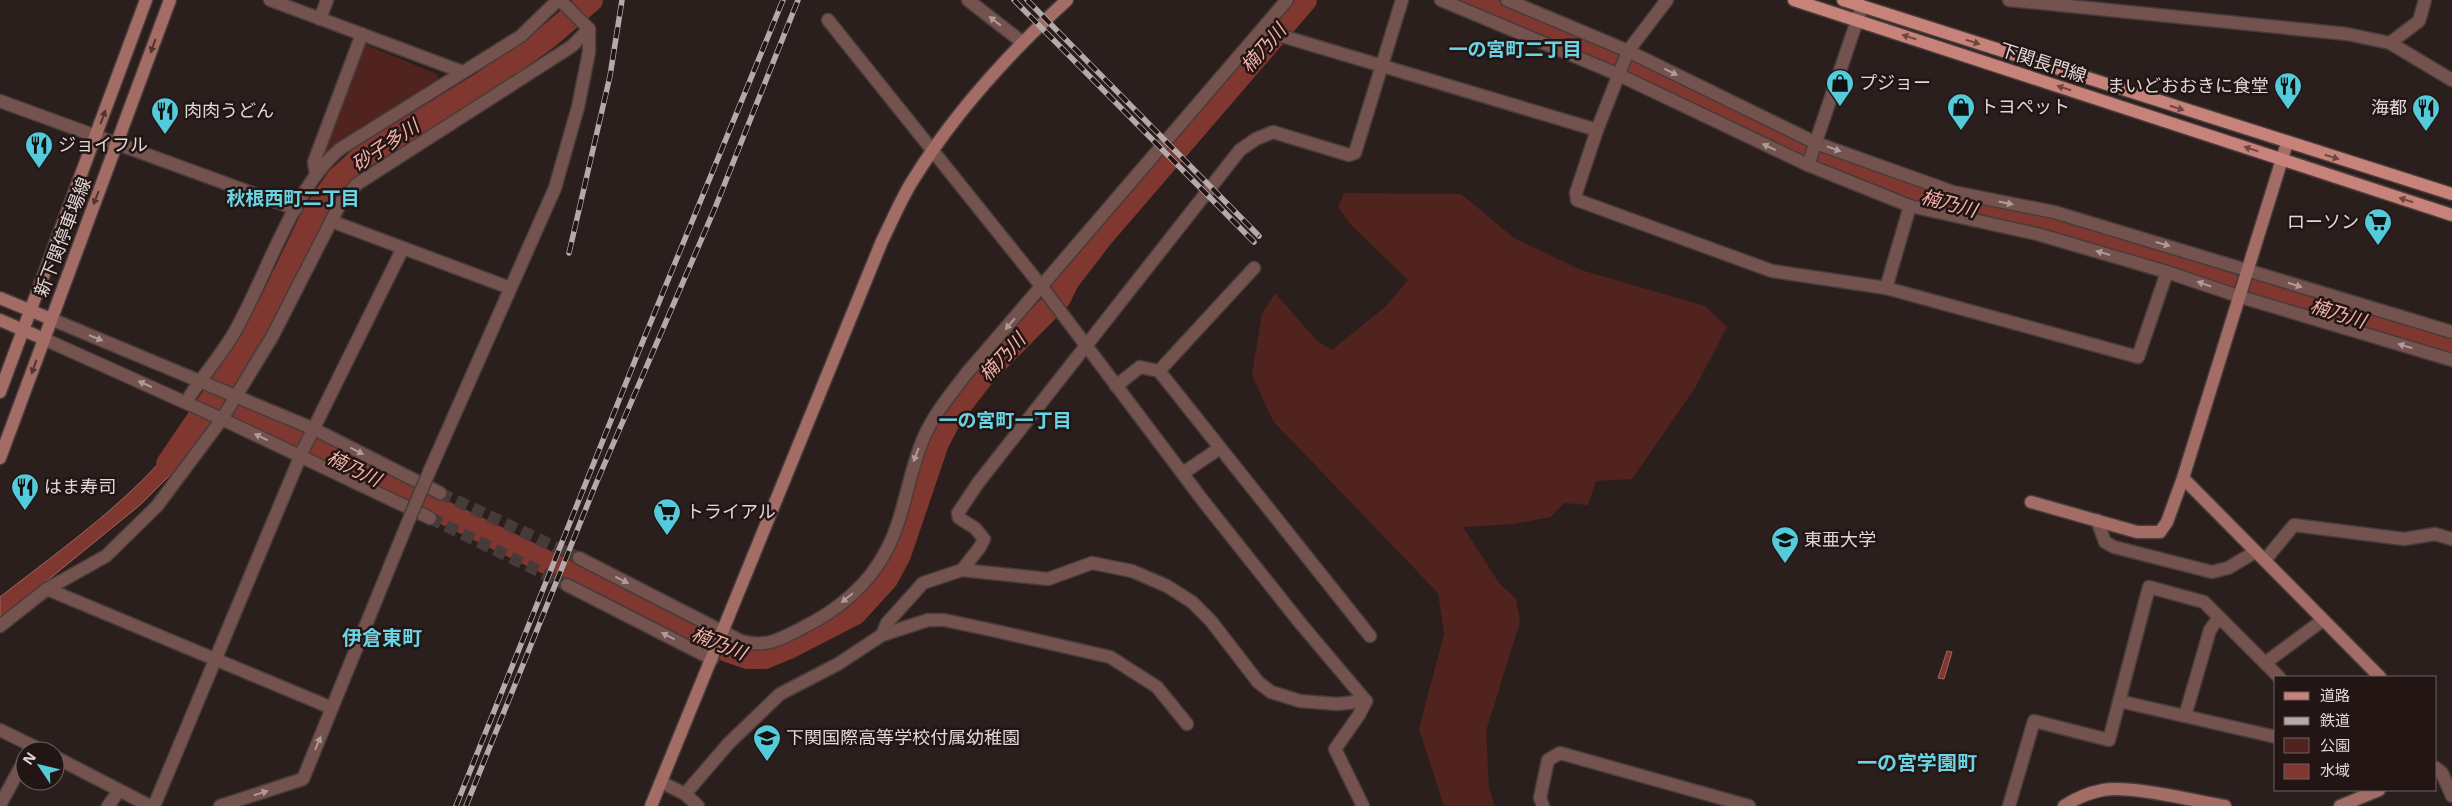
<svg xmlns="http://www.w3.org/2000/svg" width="2452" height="806" font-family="'Noto Sans','Noto Sans JP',sans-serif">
	<rect width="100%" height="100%" fill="#2b1f1d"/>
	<g fill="#51231e">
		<path d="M364,44L437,74L438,82L323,157L319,153Z"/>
		<path d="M1344,193L1461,194L1514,238L1581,270L1705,306L1727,327L1695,388L1632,479L1596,481L1588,505L1564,503L1551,517L1513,524L1463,527L1499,583L1516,599L1520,622L1486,731L1489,789L1495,806H1444L1419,729L1444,634L1438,593L1273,421L1252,375L1262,314L1275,293L1317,341L1332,350L1385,307L1408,280L1351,225L1338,207Z"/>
	</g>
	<g fill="#7f372f" stroke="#9c6761">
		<path d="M183,435L194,445L177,468L140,505L0,619V597C64,547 132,500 183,435Z"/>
		<path d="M1947,651L1952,652L1944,679L1938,678Z"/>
	</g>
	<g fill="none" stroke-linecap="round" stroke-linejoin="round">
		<g stroke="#7f372f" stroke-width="24">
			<path d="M1467,0L1612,60L1895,188L1973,211L2020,218L2452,347"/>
			<path d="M213,400L727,650L747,657H765L787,648L855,613L886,579L899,555L937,443L950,418L985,373L1059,298L1068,280L1101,237L1305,0"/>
			<path d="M168,464L246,349L273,299L315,212L338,179L361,158L482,84L549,36L591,0"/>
		</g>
		<g stroke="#463b39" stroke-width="12" stroke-dasharray="12 6" stroke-linecap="butt">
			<path d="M440,493L579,558"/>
			<path d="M430,518L567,585"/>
		</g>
		<g stroke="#483c3b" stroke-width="15">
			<g id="street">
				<path d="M270,0L463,72"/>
				<path d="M968,0L1022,42"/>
				<path d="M1441,0L1617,74L1808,165L1910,206L2037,234L2167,272L2241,297L2452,360"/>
				<path d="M1507,0L1628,51L1816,143L1953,192L2054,212L2452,332"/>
				<path d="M2009,0L2347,34L2390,43L2452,80"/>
				<path d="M320,19L327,0"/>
				<path d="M828,20L1042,287L1204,502L1301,624L1366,701"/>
				<path d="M1262,30L1597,130L1628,51L1667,0"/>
				<path d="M2390,43L2419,21L2425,0"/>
				<path d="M0,101L296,209"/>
				<path d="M1597,130L1576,193L1577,200L1772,271L1886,288L2138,357L2167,272"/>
				<path d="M1808,165L1862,6"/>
				<path d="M316,174L314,162L362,34"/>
				<path d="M331,221L510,288"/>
				<path d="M1886,288L1910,206"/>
				<path d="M51,319L314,429L440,493"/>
				<path d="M44,339L222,419L430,518"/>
				<path d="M1159,371L1254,268"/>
				<path d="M1116,386L1140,367L1159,371L1370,636"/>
				<path d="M186,402C200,379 220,357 234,333C266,278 292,189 340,149L521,36L558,0"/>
				<path d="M430,470L555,188L578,107L589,52V29L560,0"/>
				<path d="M1183,473L1220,448"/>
				<path d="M2097,520L2105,542L2114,547L2212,572L2228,568L2255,552"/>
				<path d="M579,558L741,641C767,648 780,639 802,628C837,611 870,584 887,549C905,515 908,473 924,437C934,414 951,394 966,374L1287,0"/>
				<path d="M2265,560L2294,525L2404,539L2435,534L2452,539"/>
				<path d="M962,570L980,547L984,539L975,528L959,518L958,513L978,483L1240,150L1256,139L1273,132L1349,155L1355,153L1402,0"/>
				<path d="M567,585L712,659"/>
				<path d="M47,589L332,708"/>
				<path d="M0,626L47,589L106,556L157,506L222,419L272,337L341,202L357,184L572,46L589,29"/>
				<path d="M882,635L887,623L923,583L962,570L1048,579L1092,563L1132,571L1167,586L1192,602L1211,621L1258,682L1271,692L1300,701L1337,704L1366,701"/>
				<path d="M2265,663L2323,620"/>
				<path d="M2119,701L2276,737"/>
				<path d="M2185,716L2210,630L2219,617"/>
				<path d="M0,730L43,751"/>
				<path d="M55,757L150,806"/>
				<path d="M2436,768L2442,773L2452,796"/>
				<path d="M661,782L685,794L698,806"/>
				<path d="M685,794L729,743L780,694L838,664L882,635L928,620H944L996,631L1110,657L1157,687L1187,724"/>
				<path d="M0,805L25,759"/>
				<path d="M108,806L119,791"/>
				<path d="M154,806L303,450L403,248"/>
				<path d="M220,806L303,779L410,517"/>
				<path d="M1363,806L1335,749L1359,715L1366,701"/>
				<path d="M1543,806L1540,798L1548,760L1560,753L1749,806"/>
				<path d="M2009,806L2034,721L2109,740L2149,587L2204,602L2279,677"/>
			</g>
		</g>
		<g stroke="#483c3b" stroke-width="15">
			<g id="secondary">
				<path d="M2287,143L2183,478L2380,677"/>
				<path d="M0,298L51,319"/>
				<path d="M0,320L44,339"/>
				<path d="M0,392L146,0"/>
				<path d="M0,458L170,0"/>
				<path d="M2031,502L2137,532H2160L2167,522L2183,478"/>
				<path d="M651,806L882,241C892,221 901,199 913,180C955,112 1008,54 1067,0"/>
				<path d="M2064,806C2076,798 2088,793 2103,790C2131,785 2195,801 2225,806"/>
				<path d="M2340,806L2379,790"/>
			</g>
		</g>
		<g stroke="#483c3b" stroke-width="15">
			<g id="primary">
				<path d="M1794,0L2452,215"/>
				<path d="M1843,0L2452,194"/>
			</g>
		</g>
		<use href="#street" stroke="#74534e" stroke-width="12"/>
		<use href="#secondary" stroke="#a36d66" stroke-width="12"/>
		<use href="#primary" stroke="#c78279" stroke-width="12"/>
		<g stroke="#b4aaa9" stroke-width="5.5">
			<g id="rail">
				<path d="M1014,0L1254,242"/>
				<path d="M1027,0L1259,236"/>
				<path d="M569,253L610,76L622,0"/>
				<path d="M456,806L636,358L783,0"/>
				<path d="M466,806L595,486L715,208L798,0"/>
			</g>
		</g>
		<use href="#rail" stroke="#221514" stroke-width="4" stroke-dasharray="11" stroke-linecap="butt"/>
		<g stroke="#483c3b" stroke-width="15" stroke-linecap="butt">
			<path id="street-bridge" d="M410,517L430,470"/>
		</g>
		<use href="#street-bridge" stroke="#74534e" stroke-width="12"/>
	</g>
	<defs><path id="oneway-solid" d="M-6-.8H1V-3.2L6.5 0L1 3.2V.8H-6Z" transform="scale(1.25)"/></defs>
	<g fill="#af9c99">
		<use href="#oneway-solid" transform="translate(995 21) rotate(-142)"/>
		<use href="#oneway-solid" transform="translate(1671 72) rotate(26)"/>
		<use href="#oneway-solid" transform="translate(1769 147) rotate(-155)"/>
		<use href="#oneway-solid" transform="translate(1834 149) rotate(20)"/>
		<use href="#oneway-solid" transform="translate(2006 203) rotate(11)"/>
		<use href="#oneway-solid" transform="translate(2163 244) rotate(16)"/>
		<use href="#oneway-solid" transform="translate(2103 253) rotate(-164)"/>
		<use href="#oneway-solid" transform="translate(2204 284) rotate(-161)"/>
		<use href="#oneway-solid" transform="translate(2295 285) rotate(17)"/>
		<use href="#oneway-solid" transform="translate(1010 324) rotate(131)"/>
		<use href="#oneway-solid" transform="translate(96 338) rotate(22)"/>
		<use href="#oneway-solid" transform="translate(2405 346) rotate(-163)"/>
		<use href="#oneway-solid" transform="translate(145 384) rotate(-156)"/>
		<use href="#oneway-solid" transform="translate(261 437) rotate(-154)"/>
		<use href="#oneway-solid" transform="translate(357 451) rotate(27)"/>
		<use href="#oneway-solid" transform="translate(916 455) rotate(111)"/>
		<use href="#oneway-solid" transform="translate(622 580) rotate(27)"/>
		<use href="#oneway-solid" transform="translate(847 598) rotate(141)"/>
		<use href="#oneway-solid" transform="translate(668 636) rotate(-153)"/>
		<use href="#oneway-solid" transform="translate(318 743) rotate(-67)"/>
		<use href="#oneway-solid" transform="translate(261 793) rotate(-18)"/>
	</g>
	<g fill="#6c4641">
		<use href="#oneway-solid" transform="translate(1909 37) rotate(-162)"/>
		<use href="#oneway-solid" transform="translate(1973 42) rotate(18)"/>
		<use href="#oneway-solid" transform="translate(2064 88) rotate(-162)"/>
		<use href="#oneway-solid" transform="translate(2177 108) rotate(18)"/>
		<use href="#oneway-solid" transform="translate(2251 149) rotate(-162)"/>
		<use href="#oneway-solid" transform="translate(2332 157) rotate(17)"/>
		<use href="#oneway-solid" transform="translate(2406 200) rotate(-162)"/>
	</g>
	<g fill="#4f3431">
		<use href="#oneway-solid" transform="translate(153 46) rotate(110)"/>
		<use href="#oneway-solid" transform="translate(103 117) rotate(-70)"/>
		<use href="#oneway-solid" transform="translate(96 198) rotate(111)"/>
		<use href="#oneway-solid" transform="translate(34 367) rotate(110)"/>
	</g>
	<defs>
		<g id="shop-pin" transform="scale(1.4375)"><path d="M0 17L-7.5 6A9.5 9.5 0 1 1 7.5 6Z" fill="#53cbdb" stroke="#221514"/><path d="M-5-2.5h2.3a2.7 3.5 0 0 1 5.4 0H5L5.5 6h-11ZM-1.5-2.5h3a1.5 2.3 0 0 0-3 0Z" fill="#111"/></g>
		<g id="restaurant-pin" transform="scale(1.4375)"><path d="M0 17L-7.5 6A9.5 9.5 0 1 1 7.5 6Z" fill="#53cbdb" stroke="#221514"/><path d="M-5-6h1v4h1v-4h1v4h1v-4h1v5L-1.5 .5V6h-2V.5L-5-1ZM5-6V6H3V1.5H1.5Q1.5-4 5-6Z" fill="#111"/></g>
		<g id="supermarket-pin" transform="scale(1.4375)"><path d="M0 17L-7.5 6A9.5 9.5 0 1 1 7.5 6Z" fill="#53cbdb" stroke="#221514"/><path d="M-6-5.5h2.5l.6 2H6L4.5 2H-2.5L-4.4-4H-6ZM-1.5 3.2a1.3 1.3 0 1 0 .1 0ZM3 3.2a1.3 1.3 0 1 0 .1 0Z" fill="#111"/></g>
		<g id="university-pin" transform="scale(1.4375)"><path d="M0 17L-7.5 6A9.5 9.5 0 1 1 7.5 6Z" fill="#53cbdb" stroke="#221514"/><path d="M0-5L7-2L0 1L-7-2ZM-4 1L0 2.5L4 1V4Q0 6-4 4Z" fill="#111"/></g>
		<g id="school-pin" transform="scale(1.4375)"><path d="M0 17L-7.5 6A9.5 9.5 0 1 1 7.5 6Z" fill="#53cbdb" stroke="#221514"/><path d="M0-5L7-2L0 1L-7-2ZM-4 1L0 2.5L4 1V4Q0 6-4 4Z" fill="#111"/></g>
	</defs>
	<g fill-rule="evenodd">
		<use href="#shop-pin" x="1840" y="83"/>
		<use href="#restaurant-pin" x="2288" y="86"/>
		<use href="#shop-pin" x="1961" y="107"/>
		<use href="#restaurant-pin" x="2426" y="108"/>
		<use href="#restaurant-pin" x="165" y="111"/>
		<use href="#restaurant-pin" x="39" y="145"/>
		<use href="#supermarket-pin" x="2378" y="222"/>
		<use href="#restaurant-pin" x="25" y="487"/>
		<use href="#supermarket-pin" x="667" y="512"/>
		<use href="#university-pin" x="1785" y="540"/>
		<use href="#school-pin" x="767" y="738"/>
	</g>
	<g text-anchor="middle" stroke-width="5" stroke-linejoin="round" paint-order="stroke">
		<g font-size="18" fill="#e0d7d6" stroke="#221514">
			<text transform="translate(2043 63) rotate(18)" y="6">下関長門線</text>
			<text transform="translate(63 237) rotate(-69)" y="6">新下関停車場線</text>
		</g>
		<g font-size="18" fill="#e0d7d6" stroke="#221514" text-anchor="start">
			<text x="1859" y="89">プジョー</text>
			<text x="2269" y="92" text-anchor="end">まいどおおきに食堂</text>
			<text x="1980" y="113">トヨペット</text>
			<text x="2407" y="114" text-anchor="end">海都</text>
			<text x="184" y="117">肉肉うどん</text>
			<text x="58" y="151">ジョイフル</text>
			<text x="2359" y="228" text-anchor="end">ローソン</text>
			<text x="44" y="493">はま寿司</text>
			<text x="686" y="518">トライアル</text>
			<text x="1804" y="546">東亜大学</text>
			<text x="786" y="744">下関国際高等学校付属幼稚園</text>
		</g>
		<g font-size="19" font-style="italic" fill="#f4b2a8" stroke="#221514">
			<text transform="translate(1263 48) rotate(-49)" y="7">楠乃川</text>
			<text transform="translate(385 145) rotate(-34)" y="7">砂子多川</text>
			<text transform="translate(1949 203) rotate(15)" y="7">楠乃川</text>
			<text transform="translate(2338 313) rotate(17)" y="7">楠乃川</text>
			<text transform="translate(1002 357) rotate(-47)" y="7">楠乃川</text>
			<text transform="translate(354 468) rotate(26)" y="7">楠乃川</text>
			<text transform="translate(719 643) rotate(22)" y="7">楠乃川</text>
		</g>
		<g font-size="19" font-weight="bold" fill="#69d4e3" stroke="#221514">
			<text x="1515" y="56">一の宮町二丁目</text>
			<text x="293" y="205">秋根西町二丁目</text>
			<text x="1005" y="427">一の宮町一丁目</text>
		</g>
		<g font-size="20" font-weight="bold" fill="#69d4e3" stroke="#221514">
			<text x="382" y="645">伊倉東町</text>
			<text x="1917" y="770">一の宮学園町</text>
		</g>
	</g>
	<rect x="2274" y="676" width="162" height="115" fill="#221514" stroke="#6e6362"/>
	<rect x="2284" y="692" width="25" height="8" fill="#c78279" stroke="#6e6362"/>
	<text x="2320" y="701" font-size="15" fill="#e0d7d6">道路</text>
	<rect x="2284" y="717" width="25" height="8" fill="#b4aaa9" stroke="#6e6362"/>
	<text x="2320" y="726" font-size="15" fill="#e0d7d6">鉄道</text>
	<rect x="2284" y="738" width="25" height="15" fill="#51231e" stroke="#6e6362"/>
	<text x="2320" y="751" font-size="15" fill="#e0d7d6">公園</text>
	<rect x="2284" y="764" width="25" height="15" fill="#7f372f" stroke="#6e6362"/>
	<text x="2320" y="776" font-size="15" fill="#e0d7d6">水域</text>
	<g transform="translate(40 766) rotate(305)"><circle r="24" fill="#221514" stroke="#6e6362"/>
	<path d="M0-4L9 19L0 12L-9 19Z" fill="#53cbdb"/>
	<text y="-8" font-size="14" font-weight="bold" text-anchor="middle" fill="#e0d7d6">N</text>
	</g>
</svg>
